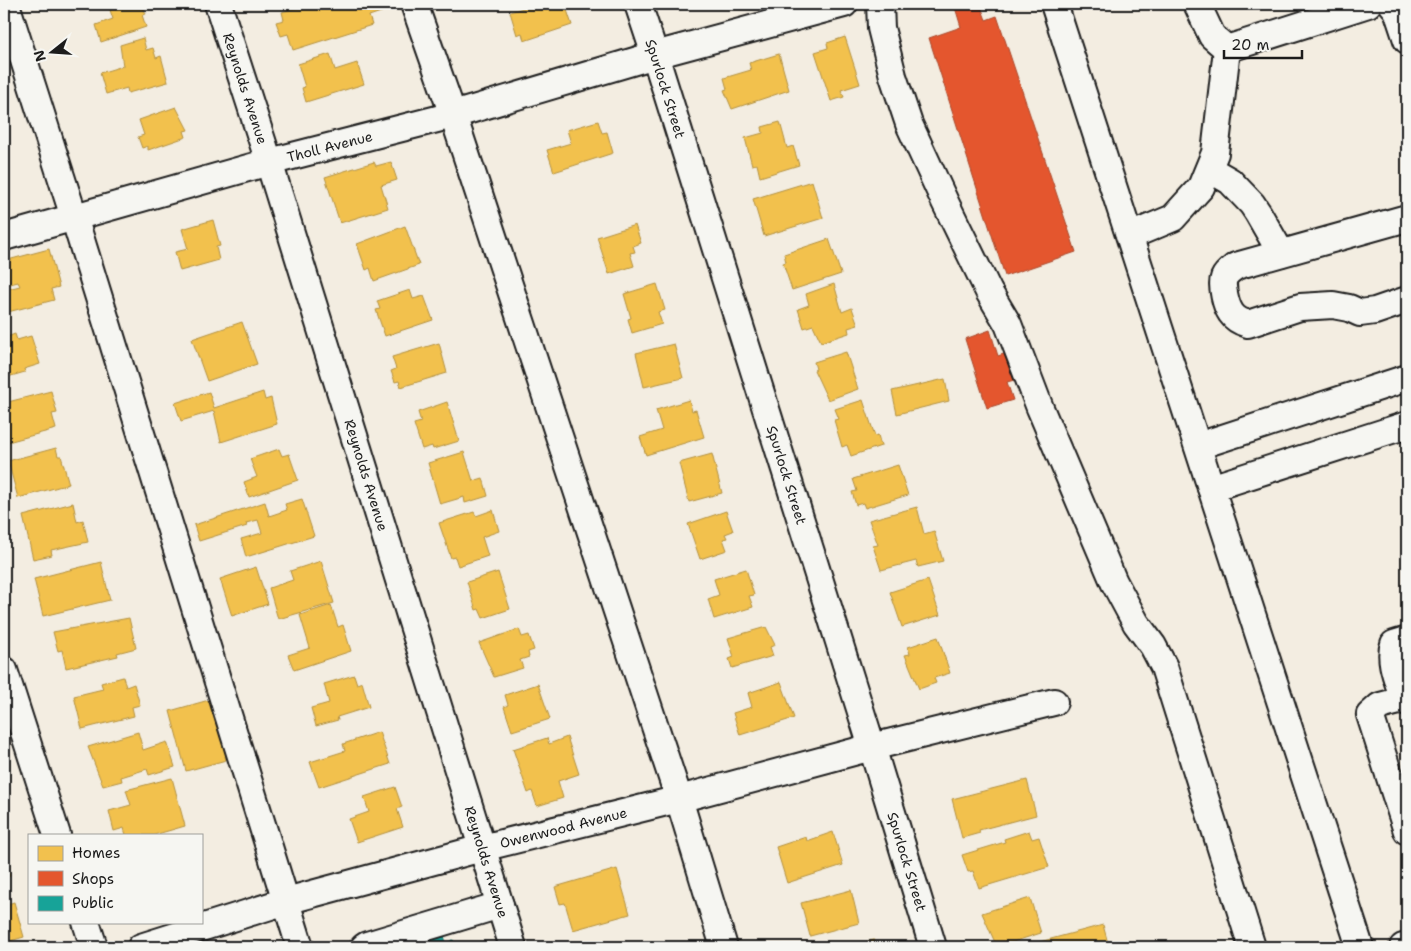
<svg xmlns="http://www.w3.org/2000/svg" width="1411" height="951" font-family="'Shantell Sans',sans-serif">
	<rect width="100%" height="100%" fill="#f3ede1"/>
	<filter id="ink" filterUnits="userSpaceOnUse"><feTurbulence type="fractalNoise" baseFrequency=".02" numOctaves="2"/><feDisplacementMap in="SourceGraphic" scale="10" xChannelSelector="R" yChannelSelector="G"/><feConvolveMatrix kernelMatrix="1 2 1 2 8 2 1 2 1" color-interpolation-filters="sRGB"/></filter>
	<g filter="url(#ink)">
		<g fill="#f2c14e" stroke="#b2903f">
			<path d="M108,4H142L146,14L142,15L146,27L101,42L96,25L113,19Z"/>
			<path d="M308,4H382L384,11L369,16L372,25L293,50L288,34L281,36L276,22L284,20L282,12Z"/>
			<path d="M537,4H565L572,25L524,41L522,33L517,35L510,12Z"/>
			<path d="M845,37L860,84L841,90L844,97L831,101L815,52L828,48L827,43Z"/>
			<path d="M143,38L146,50L153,48L156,58L161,56L168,82L128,93L127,88L106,94L100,73L123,66L120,45Z"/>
			<path d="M330,54L335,70L357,63L364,84L306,102L302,88L305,87L298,64Z"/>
			<path d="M779,54L789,90L732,109L724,90L727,89L724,78L751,70L749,63Z"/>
			<path d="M176,107L188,130L184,131L186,137L148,150V146L142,148L138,137L144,135L139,120Z"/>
			<path d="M598,121L602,133L607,132L613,153L554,172L547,150L571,143L567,130Z"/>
			<path d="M780,122L787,148L793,146L799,165L760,177L757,164L752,165L745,138L763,133L762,127Z"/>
			<path d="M374,162L376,166L391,162L397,180L381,185L388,208L340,223L325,177Z"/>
			<path d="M812,181L823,218L764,236L753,199Z"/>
			<path d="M213,220L220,246L216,247L219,260L180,271L175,252L188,249L182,229Z"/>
			<path d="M635,225L641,243L633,246L635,252L630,253L634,266L609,274L597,237Z"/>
			<path d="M405,226L419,265L374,281L370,268L366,270L357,244Z"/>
			<path d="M829,239L841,274L792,290L783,263L786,262L784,254Z"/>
			<path d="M49,249L59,287L51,289L54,300L4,313V290L20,286L18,282L10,284L4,261Z"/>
			<path d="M657,284L665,310L658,312L662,324L632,333L628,319L631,318L624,294Z"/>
			<path d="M834,284L842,312L852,308L858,325L848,328L849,333L821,342L813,325L804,328L798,309L809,305L806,294Z"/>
			<path d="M410,290L413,299L424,296L433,320L385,336L376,310L380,309L377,301Z"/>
			<path d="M242,322L257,364L207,381L192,339Z"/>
			<path d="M15,334L17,340L31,336L40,364L24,369L25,372L4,378V338Z"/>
			<path d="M439,343L447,373L401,387L399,381L395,382L391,371L396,369L392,357Z"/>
			<path d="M674,344L683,378L644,387L636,353Z"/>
			<path d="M846,352L858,389L828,400L814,370L816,369L814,362Z"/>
			<path d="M945,379L949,401L897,414L892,391Z"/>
			<path d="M51,391L57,413L52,414L56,429L4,443V403Z"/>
			<path d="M209,392L214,408L263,392L265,400L271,398L277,424L221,442L214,411L181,421L175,403Z"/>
			<path d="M689,400L692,411L696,410L704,437L646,455L640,437L662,430L656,410Z"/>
			<path d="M863,400L875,436L878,435L881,446L851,456L847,445L842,447L834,420L839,419L835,409Z"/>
			<path d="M447,402L459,441L433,449L432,446L422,449L414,424L421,422L418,412Z"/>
			<path d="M56,448L58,456H61L69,484L18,498L8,461Z"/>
			<path d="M279,449L282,456L289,454L298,480L249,497L244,482L257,477L250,459Z"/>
			<path d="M464,452L473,481L483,478L488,496L465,503L464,497L440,504L428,463Z"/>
			<path d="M712,454L722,493L689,502L679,463Z"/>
			<path d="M898,465L908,495L865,508L863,503L856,505L852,492L857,491L853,479Z"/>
			<path d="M302,499L314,536L246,557L241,539L262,533L258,520L246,523L247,526L199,541L194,525L265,502L269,516L287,510L285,504Z"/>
			<path d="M73,503L77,522L83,520L88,542L51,550L52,555L33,559L23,516Z"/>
			<path d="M917,507L924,534L934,531L943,561L918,567L916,561L881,570L873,546L878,545L869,520Z"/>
			<path d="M493,510L499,531L482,537L488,556L458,566L455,557L451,558L439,523L474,512L476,516Z"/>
			<path d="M726,511L733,531L725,534L727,538L723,539L727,550L700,559L688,524Z"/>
			<path d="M321,561L334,603L278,619L269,588L293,580L290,571Z"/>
			<path d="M101,562L110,600L43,616L34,579Z"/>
			<path d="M256,567L268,604L232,616L220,579Z"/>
			<path d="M746,569L754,595L749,596L753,607L714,619L708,599L719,595L714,579Z"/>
			<path d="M498,572L510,609L483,618L479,609L476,610L467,582Z"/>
			<path d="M928,580L940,615L902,627L890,592Z"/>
			<path d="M331,605L338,627L343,625L351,651L294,670L288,655L310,648L300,615Z"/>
			<path d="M129,618L136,648L117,653L118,656L66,668L62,650L58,651L53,632Z"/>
			<path d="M766,627L775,645L770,647L773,656L732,668L729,659L734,657L728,638Z"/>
			<path d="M519,629L522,637L529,635L534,650L528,652L529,657L520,660L523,668L494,677L479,643Z"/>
			<path d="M938,637L950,673L934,678L936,683L919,689L905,655L910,654L908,647Z"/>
			<path d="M354,675L357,684L362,682L369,707L337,717L338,720L316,726L311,708L329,703L324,684Z"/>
			<path d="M123,677L126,687L134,684L140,705L132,707L134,716L82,729L74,696L103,689L101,683Z"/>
			<path d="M781,682L794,718L740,735L733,713L752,707L748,693Z"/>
			<path d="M538,684L550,719L512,731L504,707L508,705L505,695Z"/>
			<path d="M216,698L232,754L225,756L226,760L186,771L170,711Z"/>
			<path d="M138,732L143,750L167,742L175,767L149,775L147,769L121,777L122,781L103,786L88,747Z"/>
			<path d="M379,732L390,764L319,787L310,762L345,751L343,744Z"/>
			<path d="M567,737L579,774L558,781L563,798L537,806L532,791L528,793L513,749L547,738L549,744Z"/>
			<path d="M172,778L185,826L154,835H126L124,828L114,831L109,811L131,805L126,790Z"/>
			<path d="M1027,780L1036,815L979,830L980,833L962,838L952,799Z"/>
			<path d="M395,787L402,807L397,809L403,827L357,842L349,819L369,812L364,797Z"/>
			<path d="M1029,831L1032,839L1039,837L1049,867L979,888L973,871L968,872L962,855L1005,842L1004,839Z"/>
			<path d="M833,832L843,865L787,883L776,847L806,837L807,841Z"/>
			<path d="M4,855L10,876L4,878Z"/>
			<path d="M617,869L630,914L573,930L565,903L560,904L555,887Z"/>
			<path d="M851,890L859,923L810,936L801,903Z"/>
			<path d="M1030,898L1041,933L997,947L982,913Z"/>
			<path d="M14,902L24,937L4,943V905Z"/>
			<path d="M1103,925L1109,947H1021Z"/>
			<path d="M874,940L876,947H850Z"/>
		</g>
		<g fill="#e4572e" stroke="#a84529">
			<path d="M954,4H980L986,20L997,16L1076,252L1005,276L929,38L961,27Z"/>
			<path d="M990,330L998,356L1009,352L1018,379L1007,382L1013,400L987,408L965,339Z"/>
		</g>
		<path fill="#17a398" stroke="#187a73" d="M443,932L446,943L453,940L456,947H387Z"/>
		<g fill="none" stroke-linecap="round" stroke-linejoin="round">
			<g stroke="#1c1c1c" stroke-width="30">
				<g id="minor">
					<path d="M6,4L74,217L300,947"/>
					<path id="s1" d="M218,4L269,162L513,947"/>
					<path d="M414,4L453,115L679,799L724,947"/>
					<path id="s2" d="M638,4L655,55L872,747L933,947"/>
					<path d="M880,4L881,28L893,76L909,124L945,202L989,292L1008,324L1040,408L1114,582L1136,623L1153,646L1164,667L1252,947"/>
					<path d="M1054,4L1360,947"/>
					<path d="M1197,4L1212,36L1227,49"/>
					<path d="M1392,4L1397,10L1407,40"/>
					<path d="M1227,49L1368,4"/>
					<path d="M1209,169L1230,181L1252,204L1258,213L1281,253"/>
					<path d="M1407,218L1236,266C1231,270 1226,273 1224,278C1221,286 1226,306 1231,313C1235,319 1241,322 1248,324L1300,307L1333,305L1349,308L1360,313L1375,311L1407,300"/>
					<path d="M1130,236L1173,218L1201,187L1215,153L1227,49"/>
					<path id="s3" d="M4,237L269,162L453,115L655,55L844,4"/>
					<path d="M1198,446L1407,378"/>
					<path d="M1211,488L1407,425"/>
					<path d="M4,670L57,835"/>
					<path d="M1407,699L1380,706L1370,715L1407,831"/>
					<path d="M1404,700C1399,683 1388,661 1394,644L1407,640"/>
					<path d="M86,922L94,947"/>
					<path id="s4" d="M141,947L286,901L482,848L679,799L872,747L1054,702"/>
					<path d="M364,947L367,945L500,905"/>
					<path d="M1403,947L1407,946"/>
				</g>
			</g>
			<use href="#minor" stroke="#f6f6f2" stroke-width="26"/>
		</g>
	</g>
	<g text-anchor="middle" stroke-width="5" stroke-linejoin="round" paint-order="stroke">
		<g font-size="14" fill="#1c1c1c" stroke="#f6f6f2">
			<text dy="5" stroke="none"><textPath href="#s1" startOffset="89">Reynolds Avenue</textPath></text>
			<text dy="5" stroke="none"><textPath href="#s2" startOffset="89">Spurlock Street</textPath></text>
			<text dy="5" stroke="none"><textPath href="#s3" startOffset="338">Tholl Avenue</textPath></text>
			<text dy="5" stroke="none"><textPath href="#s1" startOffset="494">Reynolds Avenue</textPath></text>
			<text dy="5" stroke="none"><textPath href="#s2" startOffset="494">Spurlock Street</textPath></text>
			<text dy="5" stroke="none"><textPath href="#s4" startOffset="439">Owenwood Avenue</textPath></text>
			<text dy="5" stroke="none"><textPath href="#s1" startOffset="899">Reynolds Avenue</textPath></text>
			<text dy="5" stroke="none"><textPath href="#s2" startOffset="899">Spurlock Street</textPath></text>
		</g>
	</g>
	<rect width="1411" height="951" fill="none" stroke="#f6f6f2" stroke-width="20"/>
	<rect x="10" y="10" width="1391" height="931" fill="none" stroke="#1c1c1c" stroke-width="2" filter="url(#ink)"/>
	<rect x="28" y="834" width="175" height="90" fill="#f6f6f2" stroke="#9f9f9c"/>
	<rect x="38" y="846" width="25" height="15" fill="#f2c14e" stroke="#9f9f9c"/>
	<text x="72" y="858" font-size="15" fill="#1c1c1c">Homes</text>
	<rect x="38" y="871" width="25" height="15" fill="#e4572e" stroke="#9f9f9c"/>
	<text x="72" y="884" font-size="15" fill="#1c1c1c">Shops</text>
	<rect x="38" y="896" width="25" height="15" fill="#17a398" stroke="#9f9f9c"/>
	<text x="72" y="908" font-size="15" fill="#1c1c1c">Public</text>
	<g transform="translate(52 52) rotate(253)" stroke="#f6f6f2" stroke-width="4" paint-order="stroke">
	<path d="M0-4L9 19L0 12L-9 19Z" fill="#1c1c1c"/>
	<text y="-8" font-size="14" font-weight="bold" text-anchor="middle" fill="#1c1c1c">N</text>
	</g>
	<path d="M1224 50v8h78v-8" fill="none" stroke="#1c1c1c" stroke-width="2.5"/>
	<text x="1231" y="50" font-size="15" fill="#1c1c1c" stroke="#f6f6f2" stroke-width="4" paint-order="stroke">20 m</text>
</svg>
